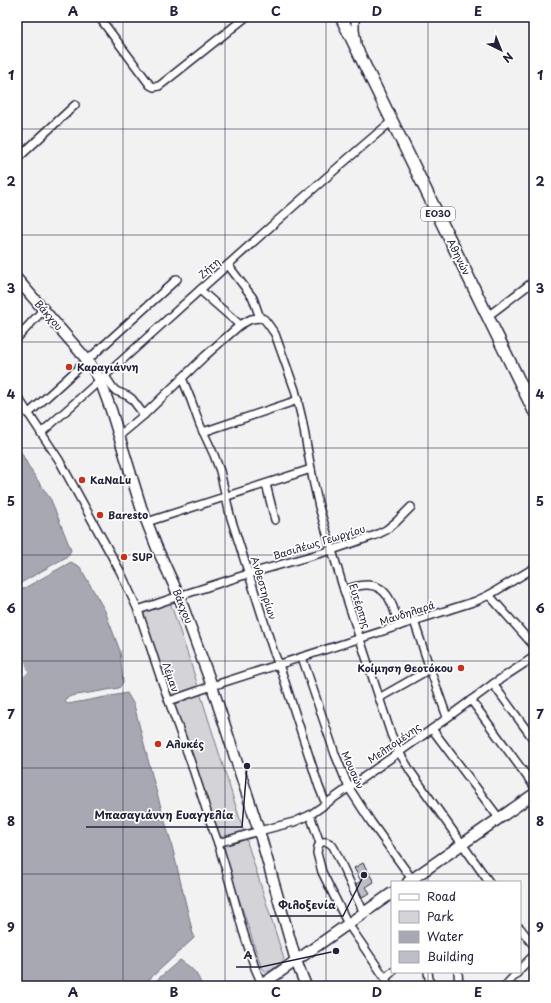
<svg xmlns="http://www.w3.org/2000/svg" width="551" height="1003" font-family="'Playpen Sans',sans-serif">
	<rect width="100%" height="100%" fill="#f2f2f3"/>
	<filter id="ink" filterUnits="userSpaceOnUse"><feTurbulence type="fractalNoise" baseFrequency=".025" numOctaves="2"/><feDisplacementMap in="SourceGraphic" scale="8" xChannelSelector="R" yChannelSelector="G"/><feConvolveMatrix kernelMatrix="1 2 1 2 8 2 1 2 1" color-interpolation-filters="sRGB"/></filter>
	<g filter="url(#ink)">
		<path fill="#d3d3d8" stroke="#7a7a8a" d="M170,602L190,661L284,959C280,963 268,977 263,969C261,967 260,963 259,960L218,834L141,611Z"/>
		<g fill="#a8a8b2" stroke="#727282">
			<path d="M21,452L30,469L51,500L71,550L68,556L19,584L18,588L21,590L71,562L80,567L105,611L120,651L123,682L119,688L71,696L65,699V702L68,704L127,693L134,705L154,783L171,842L194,938L142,986H17V454Z"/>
			<path d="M180,960C192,968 197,972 202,986H150Z"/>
		</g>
		<path fill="#f2f2f3" d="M17,640L23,656L28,672L23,677L19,676L17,674Z"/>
		<path fill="#bebec6" stroke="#22223b" d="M363,863L374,882L366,887L370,893L362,897L356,884L361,881L354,868Z"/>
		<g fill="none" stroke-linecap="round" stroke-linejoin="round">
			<g stroke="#22223b" stroke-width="10">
				<g id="street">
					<path d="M99,17L150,85L154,87L159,86L163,83L246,17"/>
					<path d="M355,17V30L357,43"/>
					<path d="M17,159L75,105"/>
					<path d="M228,265L253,298L260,318"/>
					<path d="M200,290L240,325"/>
					<path d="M488,316L534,281"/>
					<path d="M260,318L264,319L268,324L275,334L295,390L302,419L313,480L319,507L344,590L391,734L399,752L411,772L489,882"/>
					<path d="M17,338L44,309"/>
					<path d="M105,376L113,388L116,391L128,396L132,399L144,415"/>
					<path d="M182,378L191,400L200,425L214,455L220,471L230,515L273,650L282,673L319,787L326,804"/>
					<path d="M17,396L59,460L75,489L120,571L138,610L161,679L191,763L208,815L218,843L227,873L243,931L255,968L262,984"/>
					<path d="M28,414L177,279"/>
					<path d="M203,432L298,400"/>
					<path d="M41,433C158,329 272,222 392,121"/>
					<path d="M119,436L144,415L205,356L240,325L251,319L260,318"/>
					<path d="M266,484L275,520"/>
					<path d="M147,522L311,469"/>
					<path d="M344,590C351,588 358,585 366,585C389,584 394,609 399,626"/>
					<path d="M489,595L534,646"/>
					<path d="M138,610L179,596L248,574L332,550L376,535L386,530L396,522L411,507"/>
					<path d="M414,621L430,669L447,717"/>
					<path d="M302,657L335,754L349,788L371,822L412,879"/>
					<path d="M493,684L534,740"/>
					<path d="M379,698L430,669"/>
					<path d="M471,700L534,786"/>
					<path d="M169,701L212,686L476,601L489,595L534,568"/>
					<path d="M432,729L499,818"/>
					<path d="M310,815L320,843L318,847L317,853L322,872L348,924L385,978L389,986"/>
					<path d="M218,843L259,831L294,822L310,815L432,729L493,684L534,657"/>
					<path d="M320,843C326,840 331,843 334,848L364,913"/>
					<path d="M520,928L534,946"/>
					<path d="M520,969L534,955"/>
					<path d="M428,972L430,986"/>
					<path d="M458,972L459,986"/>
					<path d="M385,978L392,972"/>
					<path d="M505,986L518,972"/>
				</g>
			</g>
			<g stroke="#22223b" stroke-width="13">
				<g id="secondary">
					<path d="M17,279L88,361L100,380L111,410L141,507L157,548L179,596L212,686L259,831L296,961L306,986"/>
					<path d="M408,882L534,794"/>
					<path d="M260,986L392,893"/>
				</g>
			</g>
			<g stroke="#22223b" stroke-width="14">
				<path id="primary" d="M341,17L534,411"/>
			</g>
			<use href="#street" stroke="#fff" stroke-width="7"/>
			<use href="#secondary" stroke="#fff" stroke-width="10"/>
			<use href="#primary" stroke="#fff" stroke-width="11"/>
		</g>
	</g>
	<path fill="none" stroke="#22223b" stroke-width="1" stroke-opacity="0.55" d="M123,17V986M225,17V986M326,17V986M428,17V882M17,129H534M17,235H534M17,342H534M17,448H534M17,555H534M17,661H534M17,768H534M17,874H534M428,972V986"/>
	<g fill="#c8321e" stroke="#fff" stroke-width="1.5">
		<circle cx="69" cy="367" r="4"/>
		<circle cx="82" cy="480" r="4"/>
		<circle cx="100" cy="515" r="4"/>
		<circle cx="124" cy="557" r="4"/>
		<circle cx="461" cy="668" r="4"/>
		<circle cx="158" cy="744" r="4"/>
	</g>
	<g text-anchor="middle" stroke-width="3.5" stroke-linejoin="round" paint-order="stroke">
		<rect fill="#fff" stroke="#646476" stroke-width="1" x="421" y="207" width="34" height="14" rx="3"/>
		<g font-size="9" font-weight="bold" fill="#22223b">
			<text x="438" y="217">ΕΟ30</text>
		</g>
		<g font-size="10" fill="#22223b" stroke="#fff">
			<text transform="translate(459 257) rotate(64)" y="4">Αθηνών</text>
			<text transform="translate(209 268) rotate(-42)" y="4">Ζήτη</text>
			<text transform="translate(49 315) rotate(49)" y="4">Βάκχου</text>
			<text transform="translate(319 542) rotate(-17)" y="4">Βασιλέως Γεωργίου</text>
			<text transform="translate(264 588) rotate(73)" y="4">Ανθεστηρίων</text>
			<text transform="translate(183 606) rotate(68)" y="4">Βάκχου</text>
			<text transform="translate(360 606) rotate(72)" y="4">Ευτέρπης</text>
			<text transform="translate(407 613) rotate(-18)" y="4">Μανδηλαρά</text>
			<text transform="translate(171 677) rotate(71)" y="4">Λέμαν</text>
			<text transform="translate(394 743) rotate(-35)" y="4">Μελπομένης</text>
			<text transform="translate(353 770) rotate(66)" y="4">Μουσών</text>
		</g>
		<g font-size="10" font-weight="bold" fill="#22223b" stroke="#fff" text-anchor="start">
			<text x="77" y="371">Καραγιάννη</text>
			<text x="90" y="484">KaNaLu</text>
			<text x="108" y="519">Baresto</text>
			<text x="132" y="561">SUP</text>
			<text x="453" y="672" text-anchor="end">Κοίμηση Θεοτόκου</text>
			<text x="166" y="748">Αλυκές</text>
		</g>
	</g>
	<path fill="none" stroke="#22223b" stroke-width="1.5" d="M247 766L242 827H86M364 875L343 916H270M336 951L261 967H236"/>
	<g fill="#22223b" stroke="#fff" stroke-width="1.5">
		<circle cx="247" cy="766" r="4"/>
		<circle cx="364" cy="875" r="4"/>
		<circle cx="336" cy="951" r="4"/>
	</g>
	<g font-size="11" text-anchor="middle" font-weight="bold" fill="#22223b" stroke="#fff" stroke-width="3.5" stroke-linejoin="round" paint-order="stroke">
		<text x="164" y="819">Μπασαγιάννη Ευαγγελία</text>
		<text x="307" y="909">Φιλοξενία</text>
		<text x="248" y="959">Α</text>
	</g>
	<rect width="551" height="1003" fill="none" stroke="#fff" stroke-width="44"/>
	<rect x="391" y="881" width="130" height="92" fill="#ffffff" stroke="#a7a7b1"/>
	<rect x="399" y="894" width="20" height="6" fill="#ffffff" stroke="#a7a7b1"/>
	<text x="427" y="901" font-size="12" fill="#22223b">Road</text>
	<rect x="399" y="911" width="20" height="12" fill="#d3d3d8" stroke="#a7a7b1"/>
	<text x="427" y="921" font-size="12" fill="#22223b">Park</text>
	<rect x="399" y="931" width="20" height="12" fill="#a8a8b2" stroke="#a7a7b1"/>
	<text x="427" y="941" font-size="12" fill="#22223b">Water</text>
	<rect x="399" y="951" width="20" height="12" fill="#bebec6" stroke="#a7a7b1"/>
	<text x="427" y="961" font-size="12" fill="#22223b">Building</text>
	<g transform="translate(501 50) rotate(137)" stroke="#ffffff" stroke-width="3" paint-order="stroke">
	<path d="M0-3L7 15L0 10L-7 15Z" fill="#22223b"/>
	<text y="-6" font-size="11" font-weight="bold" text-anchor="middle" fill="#22223b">N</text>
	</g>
	<rect x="22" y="22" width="507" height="959" fill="none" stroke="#22223b" stroke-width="1.5"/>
	<g font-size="13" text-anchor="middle" font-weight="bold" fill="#22223b">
		<text x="73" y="16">A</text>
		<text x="174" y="16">B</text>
		<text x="276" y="16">C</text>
		<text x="377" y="16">D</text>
		<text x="478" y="16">E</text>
		<text x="11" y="80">1</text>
		<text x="540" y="80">1</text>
		<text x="11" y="186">2</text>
		<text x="540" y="186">2</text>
		<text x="11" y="293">3</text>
		<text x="540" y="293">3</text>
		<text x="11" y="399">4</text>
		<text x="540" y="399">4</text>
		<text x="11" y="506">5</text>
		<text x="540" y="506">5</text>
		<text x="11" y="613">6</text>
		<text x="540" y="613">6</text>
		<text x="11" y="719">7</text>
		<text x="540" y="719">7</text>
		<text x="11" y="826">8</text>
		<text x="540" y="826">8</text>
		<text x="11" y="932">9</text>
		<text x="540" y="932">9</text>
		<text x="73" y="997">A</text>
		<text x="174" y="997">B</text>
		<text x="276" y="997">C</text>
		<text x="377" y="997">D</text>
		<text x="478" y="997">E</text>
	</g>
</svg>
